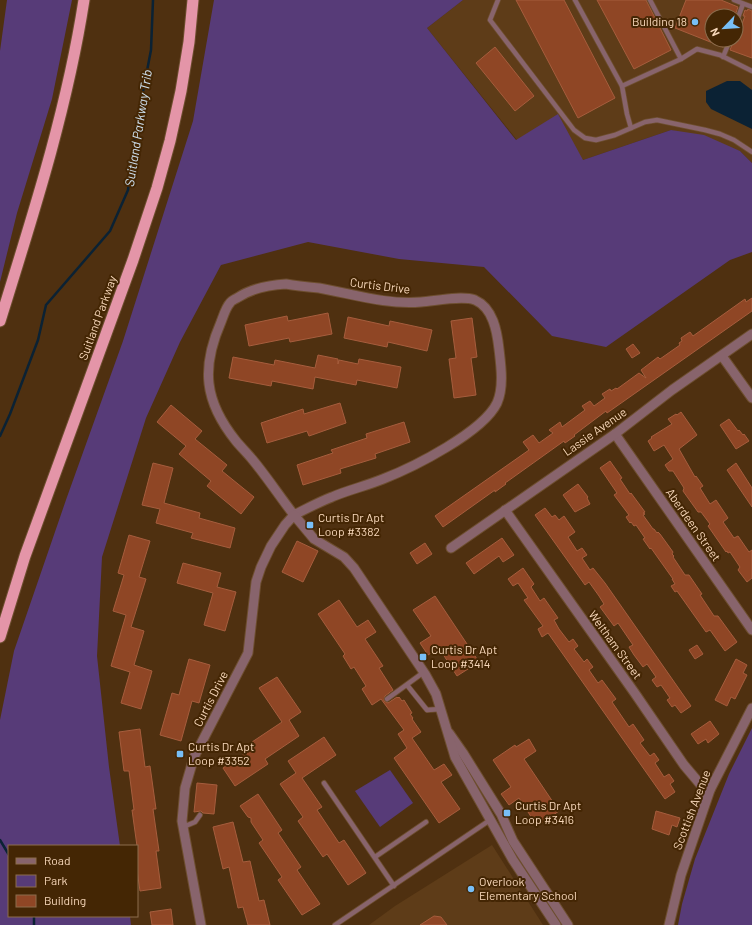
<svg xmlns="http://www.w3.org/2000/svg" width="752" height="925" font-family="Barlow,sans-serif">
	<rect width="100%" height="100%" fill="#4f3010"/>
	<g fill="#5e3c18" fill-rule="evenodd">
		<path d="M463,0H752V163L740,151L671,130L583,160L517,140L427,28ZM712,16H736V40H712Z"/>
		<path d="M492,845L543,925H369L395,906Z"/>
	</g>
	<g fill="#573b78">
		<path d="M7,0H72L52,99L17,213L0,282V51Z"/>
		<path d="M214,0H463L427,28L516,140L558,114L583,160L671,130L704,135L740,151L752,163V252L730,260L606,347L552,336L484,267L399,259L308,242L221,265L180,342L146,418L102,557L97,656L109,767L120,846H9V916H130L131,925H0V720L14,651L67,497L123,341L193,121Z"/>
		<path d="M752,728V925H678L682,904L695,859L729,774Z"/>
		<path d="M390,770L413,803L380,827L355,791Z"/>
	</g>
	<path fill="#0b2234" d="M727,81H740L752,90V129L711,109L706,102V91Z"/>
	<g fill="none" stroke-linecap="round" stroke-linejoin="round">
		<g stroke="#0b2234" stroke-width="2.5">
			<path d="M0,436L10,414L38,340L46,305L110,231L128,190L135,133L151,50L153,0"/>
			<path d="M0,840L9,855"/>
			<path d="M34,916V925"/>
		</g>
	</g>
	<g fill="#8f4625" stroke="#a65d3d">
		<path d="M516,0H564L615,98L578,118Z"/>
		<path d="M597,0H646L671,50L634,69Z"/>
		<path d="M686,0H721L738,7L735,16H712V40H726L723,47L675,28Z"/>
		<path d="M748,9L752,11V58L730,50L734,40H736L745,16H743L745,10L747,11Z"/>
		<path d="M495,47L534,96L515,111L476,63Z"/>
		<path d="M752,298V311L607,413L606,411L574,435L575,436L565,443L564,441L508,481L505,483L506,484L495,492V490L443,527L435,516L529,450L523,442L533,435L539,443L553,433L549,430L560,422L562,427L585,410L582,406L590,401L594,406L605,398L602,394L610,389L611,391L616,388L617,389L639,373L646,378L641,370L658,357L660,359L680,345L679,343L682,341L681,338L690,332L693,336L745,299L746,302Z"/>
		<path d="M328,313L332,334L290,342L289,338L249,346L245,325L287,316L288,321Z"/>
		<path d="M348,317L389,326L390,321L432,330L427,351L388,342L387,347L344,338Z"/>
		<path d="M472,318L477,357L471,358L476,395L454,398L449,359L456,358L451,321Z"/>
		<path d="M633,344L640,353L632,358L626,349Z"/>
		<path d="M318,355L338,359V364L339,360L358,364L359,359L401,367L397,388L357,380L356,385L315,377L313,389L272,381L271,386L229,378L233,357L274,365L275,360L315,368Z"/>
		<path d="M340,403L346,423L309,436L307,431L267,443L261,423L303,409L304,414Z"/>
		<path d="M171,405L202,431L195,439L227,465L222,471L254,497L241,514L207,486L211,481L179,454L186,446L157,422Z"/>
		<path d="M681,412L697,435L679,449L695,477L696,476L703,486L700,488L710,504L716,500L728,518L723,522L734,538L738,536L749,552L752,550V578L747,582L738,570L740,567L730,552L728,553L727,551L726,552L708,526L710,524L701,512H698L683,491L684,488L673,471H669L665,465L673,459L664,445L654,451L648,441L652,438L651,437L672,424L668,419L676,414L677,415Z"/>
		<path d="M729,419L738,431L739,430L743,435L744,434L749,441L736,449L720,425Z"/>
		<path d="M404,422L410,442L375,454L376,458L340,469L341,473L303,485L297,465L333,453L331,450L367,438L366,434Z"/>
		<path d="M610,461L622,478L620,479L630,494L631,493L645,512L643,513L645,514L643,515L653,529H654L657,533L658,532L660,534L673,552L672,554L674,556L673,557L685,575H689L702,594L700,595L714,616H718L737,642L725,651L710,630L706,632L677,591L675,592L671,586L675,584L672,579H673L651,548L650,549L643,539L645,538L636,525L634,526L631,522L630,523L626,517L629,515L614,495L617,493L600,468Z"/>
		<path d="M153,463L173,468L164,503L200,513L199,518L235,528L230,548L191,538L193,533L156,523L160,509L142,505Z"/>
		<path d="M736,463L752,488V507L727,470Z"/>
		<path d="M578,484L588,497L587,498L590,504L575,512L563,495Z"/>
		<path d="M545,508L552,517L555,515L559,520L564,516L575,532L568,537L577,551L582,548L587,555L582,558L590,570L593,568L605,583L691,706L681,713L675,705L672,707L667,700L670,698L661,685L657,687L652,680L656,677L647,664L643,667L634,655L629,647L633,645L618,623L614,626L600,607L604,604L599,596L589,582L585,585L535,515Z"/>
		<path d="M129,535L150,541L139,577L146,579L131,627L144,631L134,665L152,671L141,709L121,703L130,672L111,666L126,615L113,611L124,575L118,573Z"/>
		<path d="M502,538L514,555L503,562L499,556L474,574L466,563Z"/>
		<path d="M297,541L318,551L303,582L282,572Z"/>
		<path d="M425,543L432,554L417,564L410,553Z"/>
		<path d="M183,563L221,573L217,587L236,592L225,631L204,625L213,593L177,583Z"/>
		<path d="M523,568L534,584L531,587L540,601L544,598L558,618L554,620L559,629L569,642L573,639L578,646L574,649L584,662L587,659L593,667L589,670L598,683L602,680L616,699L612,702L629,727L633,724L644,740L640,743L650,756L654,753L659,760L655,763L664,777L669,774L674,781L670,784L675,792L665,799L548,633L542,637L538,629L543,626L524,600L528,598L518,583L513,586L508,579Z"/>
		<path d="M435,596L479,662L457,676L439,648L428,655L420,643L431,636L413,610Z"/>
		<path d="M339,600L357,627L368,620L376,632L365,639L383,666L379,668L393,690L385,696L384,701L388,703L397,697L398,698L399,697L402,701L404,700L412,713L410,714L413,718L412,719L421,732L412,738L434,770L444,764L452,775L441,782L460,809L439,823L394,758L407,748L398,734L404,730L381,699L372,705L362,689L366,686L354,667L351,669L343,656L345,654L318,614Z"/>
		<path d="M697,645L703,654L695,659L689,650Z"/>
		<path d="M189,659L210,665L199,703L192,701L181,741L160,735L172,693L179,695Z"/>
		<path d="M736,659L747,665L743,673L747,675L735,699L731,697L727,706L715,700Z"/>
		<path d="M277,677L301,712L289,720L299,736L265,759L268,764L235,786L223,768L255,747L252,742L282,722L259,688Z"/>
		<path d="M710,721L719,734L708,743L706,739L698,744L691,734Z"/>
		<path d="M140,729L145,767L150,766L156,809H153L159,851H156L161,888L140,891L137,870V846L132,810H134L129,771H124L119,732Z"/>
		<path d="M324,737L336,755L302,778L322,807L317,810L339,843L344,840L366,873L348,885L327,854L323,857L298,821L303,817L280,784L296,773L288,761Z"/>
		<path d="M529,739L536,751L524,759L559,811L537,826L519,798L509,805L504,798L501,794L511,787L493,760L515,745L516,747Z"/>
		<path d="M197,783L217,785L214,814L203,813L201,811L194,812Z"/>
		<path d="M258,794L282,830L278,833L301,867L297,870L320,904L302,915L278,880L282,877L259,843L263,840L251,822V818L248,817L240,806Z"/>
		<path d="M656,811L680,818L677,827L672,825L669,835L652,829Z"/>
		<path d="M233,822L243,862L250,861L259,901L264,900L270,925H248L243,907L238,908L229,867L223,869L213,827Z"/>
		<path d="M171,909L173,925H152L150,912Z"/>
		<path d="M434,916L441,917L447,925H420Z"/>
	</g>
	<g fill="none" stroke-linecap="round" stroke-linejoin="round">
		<g stroke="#6d4e2f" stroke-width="6">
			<g id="service">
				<path d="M498,0L490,20L574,130L585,138L596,140L615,135L645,122L657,120L705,130L720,134L734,140L752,152"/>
				<path d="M575,0L622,86L627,114L631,128"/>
				<path d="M650,0L681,59"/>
				<path d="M734,0L752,7"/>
				<path d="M736,23L743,4"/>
				<path d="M723,57L730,40"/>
				<path d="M622,86L681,59L697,49L720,55L752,71"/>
				<path d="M407,685L427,710L441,709"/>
				<path d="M387,699L424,672"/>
				<path d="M324,783L394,886"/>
				<path d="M183,827L195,822L200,815"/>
				<path d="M375,857L426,822"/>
				<path d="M335,925L490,820"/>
			</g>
		</g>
		<g stroke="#6d4e2f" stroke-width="11">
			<g id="minor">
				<path d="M286,284C297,286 308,287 319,288C353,294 386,305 421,302C435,301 462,295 475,300C493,308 497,331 499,349C501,366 504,387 497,403C483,432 414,467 383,479C366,486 348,490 332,497C319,502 306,509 294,515C280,497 267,477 252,459C247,453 241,447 236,441C204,401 201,368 221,322C223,317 226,307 230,303C231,301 235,299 237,298C252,288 269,285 286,284Z"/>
				<path d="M722,356L752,398"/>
				<path d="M615,434L752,630"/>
				<path d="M505,510L634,692L684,765L700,784L710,790"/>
				<path d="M451,548L615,434L672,390L752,334"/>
				<path d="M449,733L463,753L501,814L513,841L568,925"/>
				<path d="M201,925L182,821L185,788L194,757L248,653L256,582L261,567L271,546L285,525L294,515L314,539L344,557L354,568L425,674L436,694L455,757L513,860L556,925"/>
				<path d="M669,925L681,875L710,790L752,708"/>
			</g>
		</g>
		<g stroke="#6d4e2f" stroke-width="13">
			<g id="trunk">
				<path d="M0,321C33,215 67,110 84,0"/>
				<path d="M0,637L25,556L133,260L157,188L170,141L181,91L189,42L193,0"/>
			</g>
		</g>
		<use href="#service" stroke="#88646c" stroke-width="4.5"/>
		<use href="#minor" stroke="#88646c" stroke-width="9"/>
		<use href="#trunk" stroke="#e495a8" stroke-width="11"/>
	</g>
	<g fill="#78bff7" stroke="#442604" stroke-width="1.5">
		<circle cx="695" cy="22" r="4"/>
		<rect x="306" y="521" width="8" height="8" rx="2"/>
		<rect x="419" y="653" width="8" height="8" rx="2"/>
		<rect x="176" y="750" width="8" height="8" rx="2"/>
		<rect x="503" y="809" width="8" height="8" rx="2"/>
		<circle cx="471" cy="889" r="4"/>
	</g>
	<g text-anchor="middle" stroke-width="4" stroke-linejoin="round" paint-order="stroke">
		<g font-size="12" fill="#f8d8bb" stroke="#442604" text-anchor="start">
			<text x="687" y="26" text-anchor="end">Building 18</text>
			<text x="318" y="522">Curtis Dr Apt<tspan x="318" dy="14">Loop #3382</tspan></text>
			<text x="431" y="654">Curtis Dr Apt<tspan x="431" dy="14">Loop #3414</tspan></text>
			<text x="188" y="751">Curtis Dr Apt<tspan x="188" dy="14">Loop #3352</tspan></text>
			<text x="515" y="810">Curtis Dr Apt<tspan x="515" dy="14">Loop #3416</tspan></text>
			<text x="479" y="886">Overlook<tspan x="479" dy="14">Elementary School</tspan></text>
		</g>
		<g font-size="12" fill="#f8d8bb" stroke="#442604">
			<text transform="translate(380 286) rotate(7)" y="4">Curtis Drive</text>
			<text transform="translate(98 318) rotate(-70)" y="4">Suitland Parkway</text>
			<text transform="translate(595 432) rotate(-35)" y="4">Lassie Avenue</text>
			<text transform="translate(693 525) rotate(55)" y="4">Aberdeen Street</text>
			<text transform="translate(615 645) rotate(54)" y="4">Weltham Street</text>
			<text transform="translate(211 699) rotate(-63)" y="4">Curtis Drive</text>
			<text transform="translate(692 810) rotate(-69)" y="4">Scottish Avenue</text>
		</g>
		<g font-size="13" font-style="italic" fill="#d1e3f2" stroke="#442604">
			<text transform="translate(138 128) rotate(-81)" y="5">Suitland Parkway Trib</text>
		</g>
	</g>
	<rect x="8" y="845" width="130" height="72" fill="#442604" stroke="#8c6d4d"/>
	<rect x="16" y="858" width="20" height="6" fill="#88646c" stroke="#8c6d4d"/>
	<text x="44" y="865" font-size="12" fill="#f8d8bb">Road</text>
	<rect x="16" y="875" width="20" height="12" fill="#573b78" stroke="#8c6d4d"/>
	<text x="44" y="885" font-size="12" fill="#f8d8bb">Park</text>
	<rect x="16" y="895" width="20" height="12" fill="#8f4625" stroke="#8c6d4d"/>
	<text x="44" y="905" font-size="12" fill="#f8d8bb">Building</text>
	<g transform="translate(724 28) rotate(245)"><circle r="19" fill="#442604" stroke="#8c6d4d"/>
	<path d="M0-3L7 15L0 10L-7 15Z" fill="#78bff7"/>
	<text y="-6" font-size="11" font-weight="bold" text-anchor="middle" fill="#f8d8bb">N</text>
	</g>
</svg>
